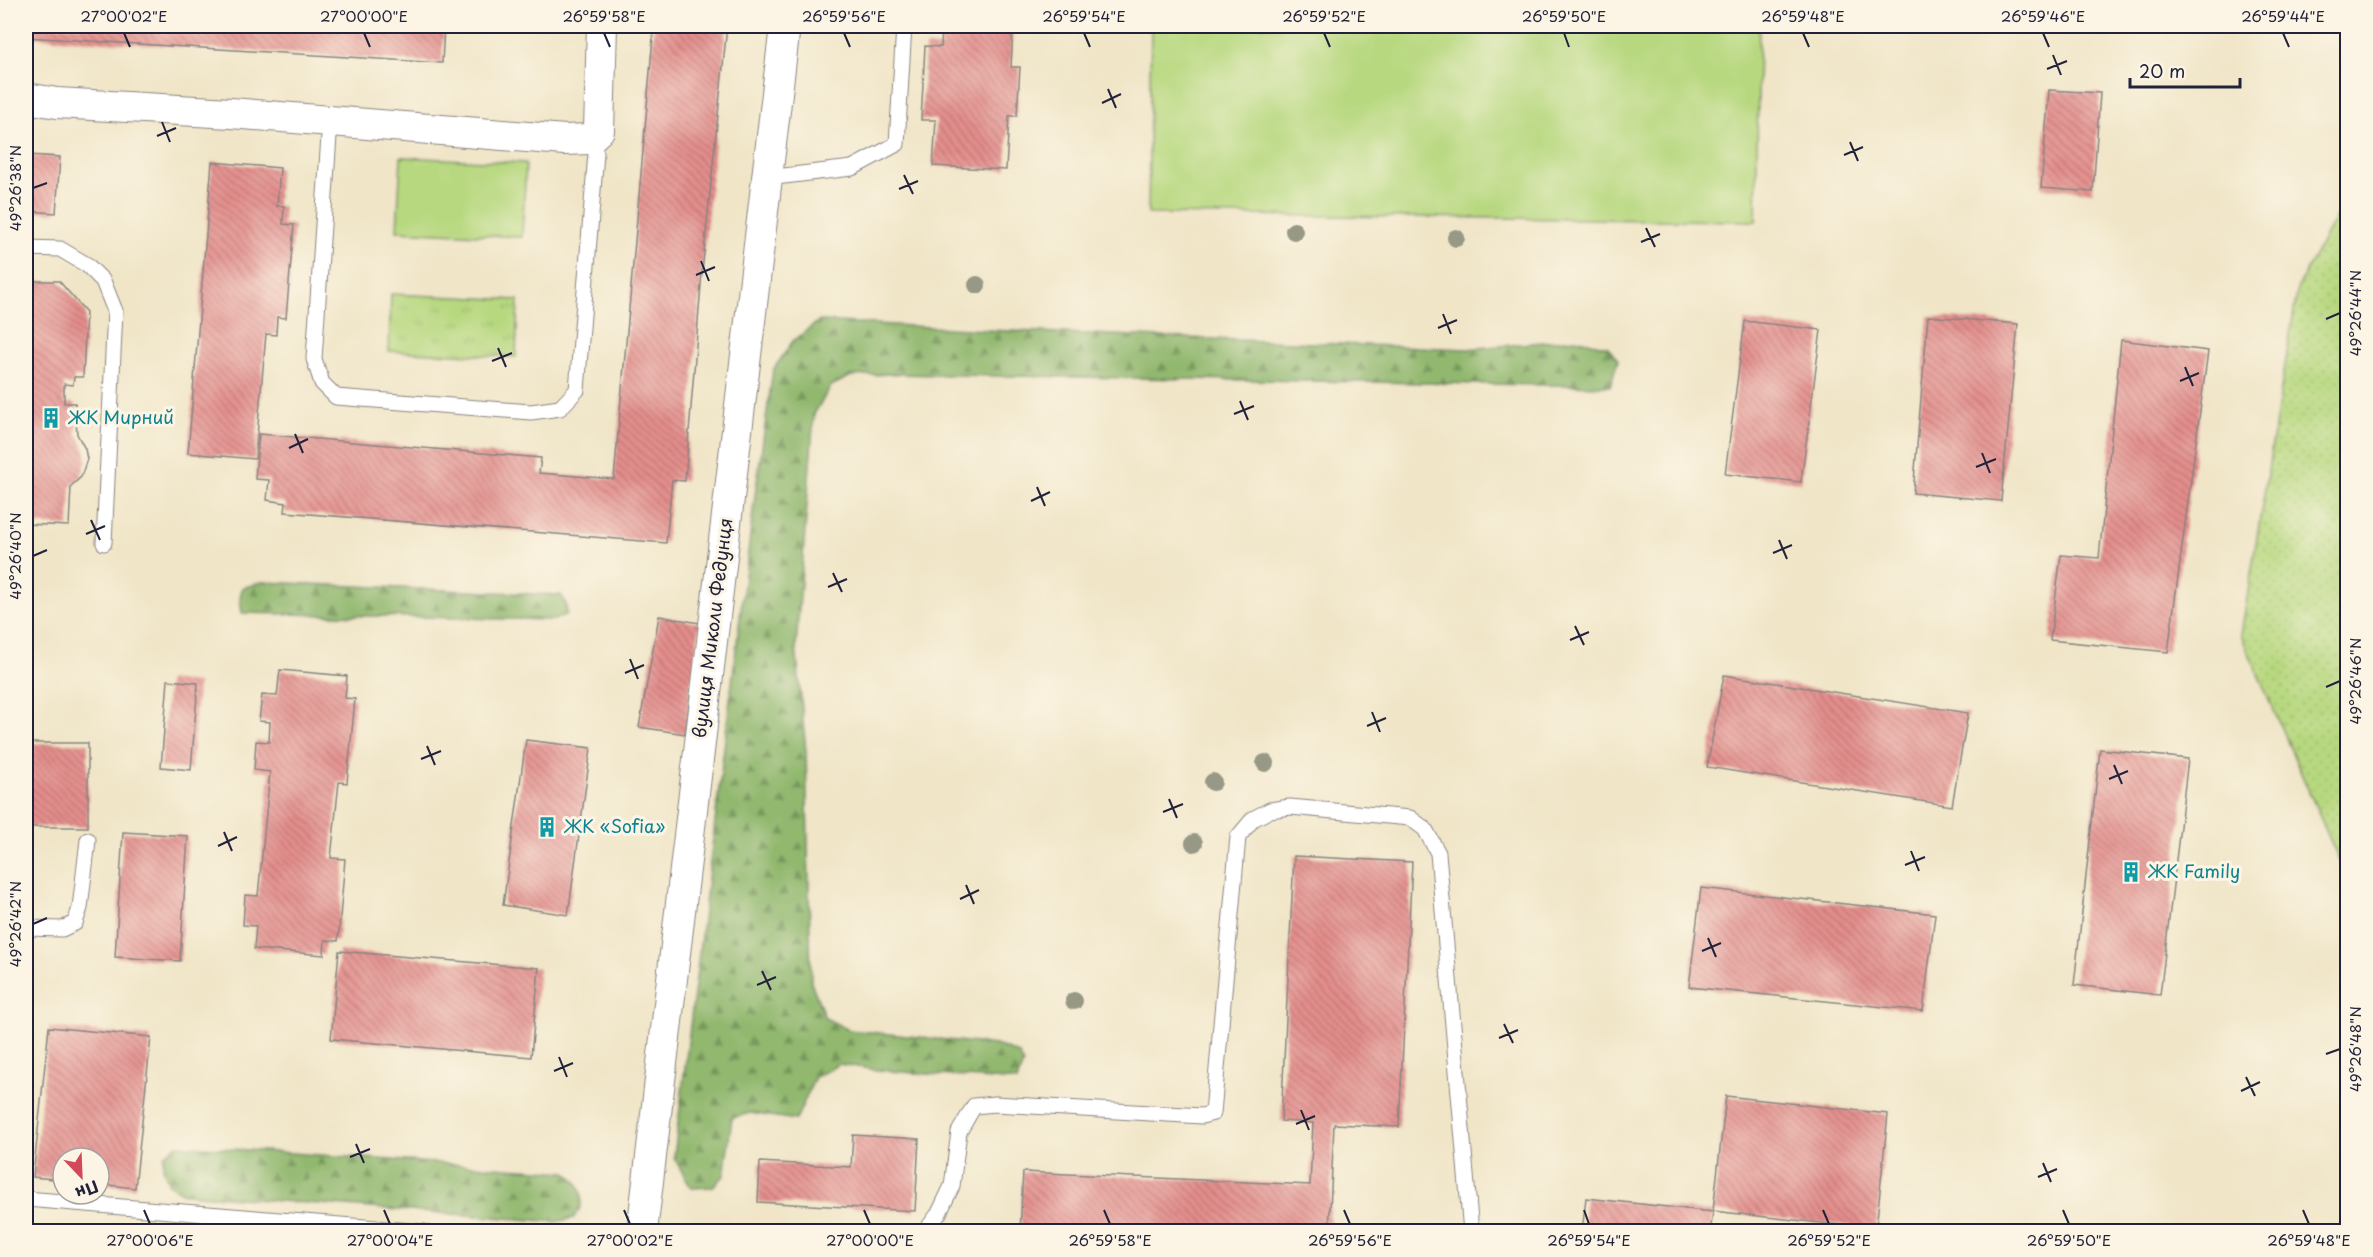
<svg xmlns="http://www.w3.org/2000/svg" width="2373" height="1257" font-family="'Playpen Sans',sans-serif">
	<defs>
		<pattern id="grass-dots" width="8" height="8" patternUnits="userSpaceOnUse" patternTransform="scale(1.5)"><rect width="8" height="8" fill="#b7d87f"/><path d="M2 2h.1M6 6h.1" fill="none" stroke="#9db96f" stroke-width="1.8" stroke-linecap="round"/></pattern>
		<pattern id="forest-firs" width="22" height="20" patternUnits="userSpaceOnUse" patternTransform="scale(1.5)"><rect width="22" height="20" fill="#91b86e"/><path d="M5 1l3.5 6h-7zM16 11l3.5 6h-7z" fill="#76955c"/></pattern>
		<pattern id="park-tufts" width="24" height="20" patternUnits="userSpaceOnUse" patternTransform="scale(1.5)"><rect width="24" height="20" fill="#b7d87f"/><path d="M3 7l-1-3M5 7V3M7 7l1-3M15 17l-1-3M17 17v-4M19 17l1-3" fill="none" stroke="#9db96f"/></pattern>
		<pattern id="building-back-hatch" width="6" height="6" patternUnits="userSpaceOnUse" patternTransform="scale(1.5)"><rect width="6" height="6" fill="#e48e8c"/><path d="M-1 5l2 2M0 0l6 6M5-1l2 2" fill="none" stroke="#b87474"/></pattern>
	</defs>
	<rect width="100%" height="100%" fill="#fcf5e5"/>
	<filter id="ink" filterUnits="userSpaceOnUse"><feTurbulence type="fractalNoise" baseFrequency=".0167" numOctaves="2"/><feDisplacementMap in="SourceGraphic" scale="12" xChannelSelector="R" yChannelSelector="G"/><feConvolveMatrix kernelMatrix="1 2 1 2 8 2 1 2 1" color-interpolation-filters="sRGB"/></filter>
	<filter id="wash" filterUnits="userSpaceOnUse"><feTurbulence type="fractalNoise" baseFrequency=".008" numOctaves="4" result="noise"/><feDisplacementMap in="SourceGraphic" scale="24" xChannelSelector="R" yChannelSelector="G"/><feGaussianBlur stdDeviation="1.35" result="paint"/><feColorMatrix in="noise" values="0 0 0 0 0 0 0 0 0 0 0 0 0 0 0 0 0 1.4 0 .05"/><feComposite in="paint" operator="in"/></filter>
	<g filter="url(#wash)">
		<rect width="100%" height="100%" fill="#f0e5c7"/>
		<path fill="url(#grass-dots)" stroke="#6c7d5d" stroke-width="1.5" d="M2347,196V879L2241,635L2298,286Z"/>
		<g fill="url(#forest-firs)" stroke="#5a6d54" stroke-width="1.5">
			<path d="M819,321L985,330L1467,349L1576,339L1608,347L1618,360L1610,386L891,374L851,376L831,386L814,414L796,647L806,752L811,982L825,1018L849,1030L996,1045L1019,1054L1023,1063L1017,1081L877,1070L839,1064L815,1077L796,1120L750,1113L732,1118L724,1176L712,1187L691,1188L674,1157L754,503L773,370L793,341Z"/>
			<path d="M262,582L561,595L566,604L567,614L554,620L242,613L240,598L242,588Z"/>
			<path d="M177,1145L566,1172C584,1184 586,1202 574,1218L556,1222L186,1194L169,1185L163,1168L164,1155Z"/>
		</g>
		<path fill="url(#park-tufts)" stroke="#6c7d5d" stroke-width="1.5" d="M391,294L518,300L516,357L389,351Z"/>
		<g fill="#b7d87f" stroke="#6c7d5d" stroke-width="1.5">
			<path d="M1151,26H1759L1756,221L1148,214Z"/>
			<path d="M401,157L526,163L522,237L397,231Z"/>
		</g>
		<g id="blocks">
			<g fill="url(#building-back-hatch)">
				<path d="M26,26H444L442,63L26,37Z"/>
				<path d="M654,26H727L702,272L685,481L672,480L666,543L285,512L286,503L267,500L269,480L255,479L259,434L541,458L539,473L614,479Z"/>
				<path d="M942,26H1013L1011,67H1020L1017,116H1009L1006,170L933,166L936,120H921L923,84L925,46L941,47Z"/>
				<path d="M2049,90L2100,93L2093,192L2041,188Z"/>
				<path d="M26,155L60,157L56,213L26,211Z"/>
				<path d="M212,162L280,168L277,206H284L283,224L294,225L286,318L277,317L276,335L266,334L255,459L188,453Z"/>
				<path d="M26,281H59L86,312L83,377H74L73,385L64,384V403H75L77,434L85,449L87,459L81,477L71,486L69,526L26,524Z"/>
				<path d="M1928,316L2018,324L2001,501L1913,493Z"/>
				<path d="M1745,321L1821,330L1801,482L1725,474Z"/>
				<path d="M2121,340L2208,351L2168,652L2050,640L2061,555L2099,558Z"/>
				<path d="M659,616L700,623L685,734L639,727Z"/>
				<path d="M280,670L347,676L345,698L355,699L347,783L339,782L331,858L345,859L338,941L325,940L324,955L254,949L256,926L243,925L245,895L258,896L270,772L254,770L256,741L269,742L270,722L259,721L262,695L277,696Z"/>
				<path d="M1724,675L1968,713L1952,806L1707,767Z"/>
				<path d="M168,680L198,683L191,770L161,767Z"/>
				<path d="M526,740L591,748L568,915L503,905Z"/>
				<rect x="26" y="743" width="62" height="84"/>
				<path d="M2100,749L2188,759L2160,995L2074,985Z"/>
				<path d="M123,832L188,836L180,961L115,957Z"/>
				<path d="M1294,856L1412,862L1399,1127L1334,1124L1329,1232H1020L1023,1172L1310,1185L1313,1123L1281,1121Z"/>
				<path d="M1701,888L1935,914L1923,1011L1689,987Z"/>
				<path d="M339,951L539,968L531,1057L331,1039Z"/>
				<path d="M49,1027L151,1037L135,1188L99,1184V1158H63V1180L33,1177Z"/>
				<path d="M1726,1096L1888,1114L1876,1229L1713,1211Z"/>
				<path d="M853,1135L919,1139L915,1211L758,1202L760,1162L851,1167Z"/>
				<path d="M1586,1198L1713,1212L1710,1232H1582Z"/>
			</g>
		</g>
	</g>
	<g filter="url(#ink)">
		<use href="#blocks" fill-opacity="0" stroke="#898481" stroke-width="1.5"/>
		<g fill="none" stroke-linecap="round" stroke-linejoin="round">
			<g stroke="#898481" stroke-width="17">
				<g id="lane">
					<path d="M330,121L314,359L322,383L336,397L531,412L560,408L577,390L596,153L589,139"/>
					<path d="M767,178L852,168L897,144L904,26"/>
					<path d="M26,248L60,249L87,265L103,281L115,311L104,543"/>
					<path d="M26,928L62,929L75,923L80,908L88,840"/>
					<path d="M26,1199L425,1232"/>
					<path d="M925,1232L939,1213L952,1186L959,1132L974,1106L995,1104L1202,1116L1213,1113L1238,837L1253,819L1270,810L1290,807L1410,818L1425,829L1438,853L1471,1232"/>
				</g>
			</g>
			<g stroke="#898481" stroke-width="32">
				<g id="street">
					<path d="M26,98L57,103L231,113L565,140L589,139L599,130L602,26"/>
					<path d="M642,1232L785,26"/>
				</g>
			</g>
			<use href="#lane" stroke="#fff" stroke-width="15"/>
			<use href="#street" stroke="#fff" stroke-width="30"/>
		</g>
		<g fill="#979885">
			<circle cx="1294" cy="231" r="9"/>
			<circle cx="1456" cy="238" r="9"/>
			<circle cx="977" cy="285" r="9"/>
			<circle cx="1265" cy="763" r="9"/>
			<circle cx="1213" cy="782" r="9"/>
			<circle cx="1194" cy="843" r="9"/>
			<circle cx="1074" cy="1001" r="9"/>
		</g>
	</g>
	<path fill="none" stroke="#22223b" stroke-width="2" d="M124,33L130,47M364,33L370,47M604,33L610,47M844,33L850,47M1084,33L1090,47M1324,33L1330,47M1564,33L1569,47M1803,33L1809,47M2043,33L2049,47M2283,33L2289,47M2053,55L2061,75M2047,69L2067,61M1108,89L1116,108M1102,103L1121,94M162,122L170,142M157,136L176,128M1850,142L1858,161M1844,155L1863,147M904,175L913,194M33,188L47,183M899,189L918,181M1646,228L1655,247M1641,242L1660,234M701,261L709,281M696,275L715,267M1443,314L1451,334M2326,319L2340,313M1438,328L1457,320M498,348L506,367M492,361L512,353M2185,367L2193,386M2180,381L2199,373M1240,401L1248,420M1234,414L1254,406M295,434L303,453M289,448L308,439M1982,453L1990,473M1976,467L1996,459M1037,487L1045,506M1031,501L1050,492M91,520L100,540M86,534L105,526M1779,540L1787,559M1773,553L1792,545M33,556L47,550M833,573L842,592M828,587L847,579M1575,626L1584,645M1570,640L1589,632M630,659L638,679M625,673L644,665M2326,687L2340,681M1372,712L1380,732M1367,726L1386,718M427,746L435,765M421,759L441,751M2114,765L2122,784M2109,779L2128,771M1169,799L1177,818M1163,812L1183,804M224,832L232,851M218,846L237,837M1911,851L1919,871M1905,865L1925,857M966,885L974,904M960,899L979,890M33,924L47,918M1708,938L1716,957M1702,951L1721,943M762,971L771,990M757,985L776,977M1504,1024L1513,1043M1499,1038L1518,1030M2326,1054L2340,1049M559,1057L567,1077M554,1071L573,1063M2246,1077L2255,1096M2241,1091L2260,1082M1301,1110L1309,1130M1296,1124L1315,1116M356,1144L364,1163M350,1157L370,1149M2043,1163L2051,1182M2038,1177L2057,1169M144,1210L150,1224M384,1210L390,1224M624,1210L630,1224M864,1210L870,1224M1104,1210L1110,1224M1344,1210L1350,1224M1584,1210L1589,1224M1823,1210L1829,1224M2063,1210L2069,1224M2303,1210L2309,1224"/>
	<defs>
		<g id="building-bare" transform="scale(1.62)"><path d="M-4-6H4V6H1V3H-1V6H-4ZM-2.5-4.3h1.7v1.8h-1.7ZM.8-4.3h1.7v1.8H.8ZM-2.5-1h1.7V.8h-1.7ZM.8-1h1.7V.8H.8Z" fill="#0f9aa8" stroke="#fcf5e5" stroke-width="2.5" paint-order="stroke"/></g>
	</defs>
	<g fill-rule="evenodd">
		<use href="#building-bare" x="51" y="418"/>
		<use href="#building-bare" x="547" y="827"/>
		<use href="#building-bare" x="2131" y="872"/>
	</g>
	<g text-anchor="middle" stroke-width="6" stroke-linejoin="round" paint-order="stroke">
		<g font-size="18" fill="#0d838f" stroke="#fcf5e5" text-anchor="start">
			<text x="68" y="424">ЖК Мирний</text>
			<text x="564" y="833">ЖК «Sofia»</text>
			<text x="2148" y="878">ЖК Family</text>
		</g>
		<g font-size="18" fill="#22223b" stroke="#fcf5e5">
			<text transform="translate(713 628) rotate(-83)" y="6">вулиця Миколи Федунця</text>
		</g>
	</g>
	<rect width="2373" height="1257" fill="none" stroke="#fcf5e5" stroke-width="66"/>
	<g transform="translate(81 1176) rotate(157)"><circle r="28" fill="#fcf5e5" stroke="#a5a1a1" stroke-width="1.5"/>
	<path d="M0-4.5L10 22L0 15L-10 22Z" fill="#d1495b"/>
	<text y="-9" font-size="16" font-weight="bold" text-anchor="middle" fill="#22223b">Пн</text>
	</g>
	<path d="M2130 78v9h110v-9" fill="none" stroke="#22223b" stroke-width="3"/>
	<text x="2139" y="78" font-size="18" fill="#22223b" stroke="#fcf5e5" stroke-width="4.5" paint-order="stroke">20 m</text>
	<rect x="33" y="33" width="2307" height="1191" fill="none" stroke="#22223b" stroke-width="2"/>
	<g font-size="15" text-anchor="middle" fill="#22223b">
		<text x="124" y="22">27°00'02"E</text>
		<text x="364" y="22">27°00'00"E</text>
		<text x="604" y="22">26°59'58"E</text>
		<text x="844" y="22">26°59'56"E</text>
		<text x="1084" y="22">26°59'54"E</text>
		<text x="1324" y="22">26°59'52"E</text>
		<text x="1564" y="22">26°59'50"E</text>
		<text x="1803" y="22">26°59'48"E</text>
		<text x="2043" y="22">26°59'46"E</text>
		<text x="2283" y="22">26°59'44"E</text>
		<text transform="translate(16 188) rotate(-90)" y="5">49°26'38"N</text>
		<text transform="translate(2356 313) rotate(-90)" y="5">49°26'44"N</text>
		<text transform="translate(16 556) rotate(-90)" y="5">49°26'40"N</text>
		<text transform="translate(2356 681) rotate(-90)" y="5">49°26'46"N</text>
		<text transform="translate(16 924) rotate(-90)" y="5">49°26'42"N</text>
		<text transform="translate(2356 1049) rotate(-90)" y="5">49°26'48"N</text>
		<text x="150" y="1246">27°00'06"E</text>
		<text x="390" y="1246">27°00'04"E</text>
		<text x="630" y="1246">27°00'02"E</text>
		<text x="870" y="1246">27°00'00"E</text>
		<text x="1110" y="1246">26°59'58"E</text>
		<text x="1350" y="1246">26°59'56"E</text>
		<text x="1589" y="1246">26°59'54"E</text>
		<text x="1829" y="1246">26°59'52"E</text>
		<text x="2069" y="1246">26°59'50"E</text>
		<text x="2309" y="1246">26°59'48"E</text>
	</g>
</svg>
